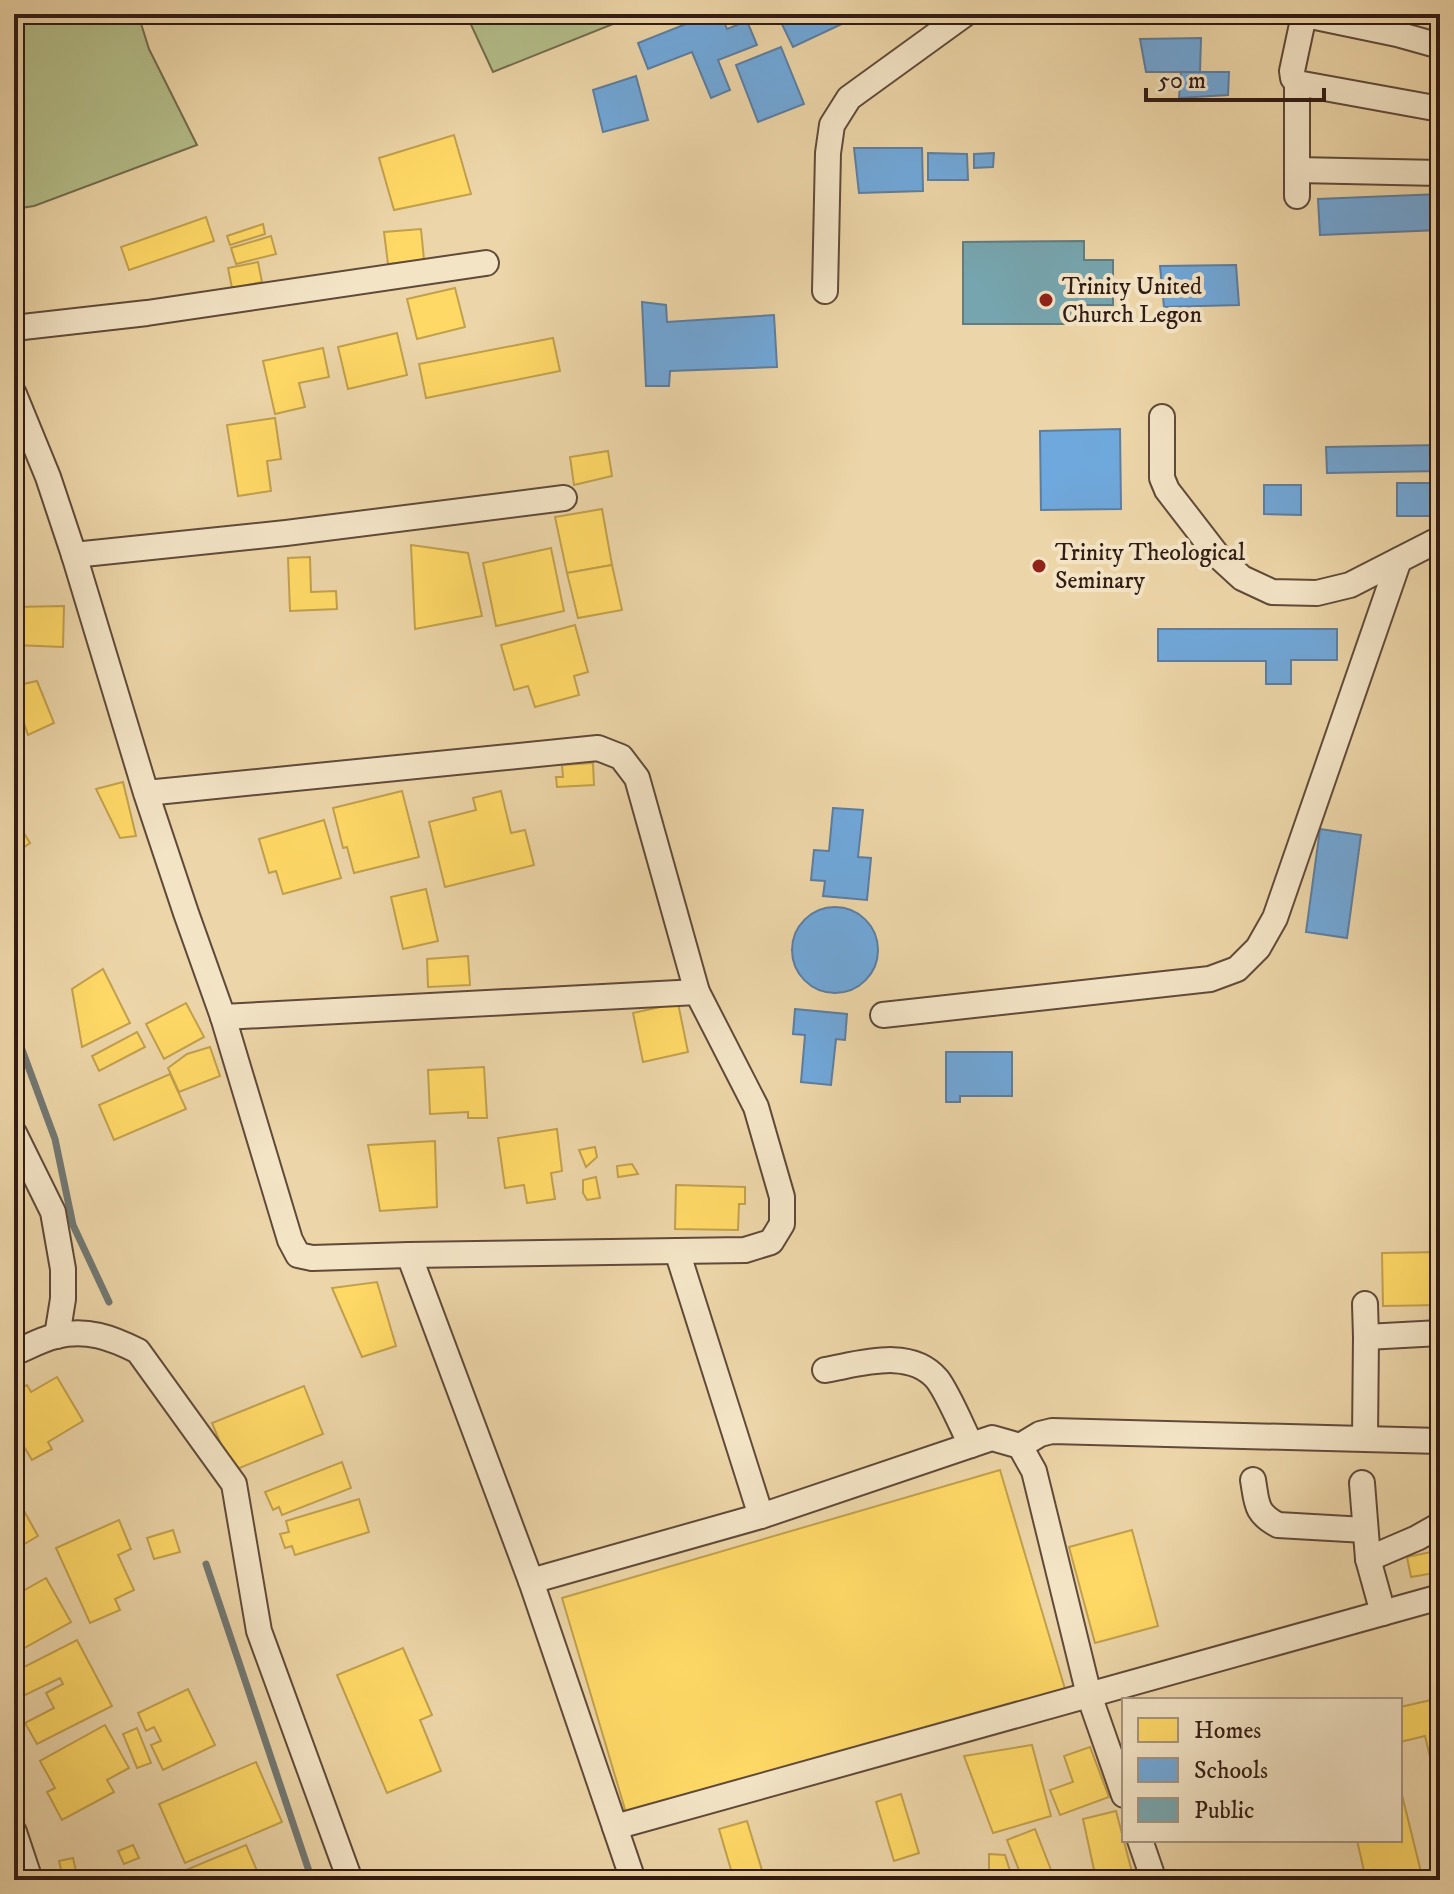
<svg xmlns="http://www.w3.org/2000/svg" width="1454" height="1894" font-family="'IM FELL DW Pica',serif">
	<rect width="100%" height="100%" fill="#ecd5a8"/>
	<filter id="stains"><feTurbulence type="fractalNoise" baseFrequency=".0025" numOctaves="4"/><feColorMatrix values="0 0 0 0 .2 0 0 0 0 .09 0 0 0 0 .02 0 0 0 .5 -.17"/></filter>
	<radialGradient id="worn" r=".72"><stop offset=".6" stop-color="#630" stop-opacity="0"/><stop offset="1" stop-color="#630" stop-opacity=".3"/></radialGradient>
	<g fill="#b4be8a" stroke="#736d4f" stroke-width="2">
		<path d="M14,14H138L149,49L197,145L34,206L14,209Z"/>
		<path d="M466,14H638L493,72Z"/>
	</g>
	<g fill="#ffd966" stroke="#c2a04d" stroke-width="2">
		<path d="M454,135L471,194L394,210L379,158Z"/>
		<path d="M206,217L214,241L129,270L121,247Z"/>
		<path d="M263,224L265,234L230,245L227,236Z"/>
		<path d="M421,229L424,260L388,264L384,232Z"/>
		<path d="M271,236L276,254L236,264L231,248Z"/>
		<path d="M258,262L262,282L232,288L228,268Z"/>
		<path d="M455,288L465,327L417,339L407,299Z"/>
		<path d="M397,333L407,375L348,389L338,347Z"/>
		<path d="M553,338L560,371L426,398L419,364Z"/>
		<path d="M323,348L329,377L299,383L305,407L275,414L263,361Z"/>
		<path d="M275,418L281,459L267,461L271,491L238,496L227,425Z"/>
		<path d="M608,451L612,476L574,485L570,457Z"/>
		<path d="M602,509L612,565L567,573L555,517Z"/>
		<path d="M411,545L468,553L482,616L415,629Z"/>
		<path d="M551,548L564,611L496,626L483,563Z"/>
		<path d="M310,557L311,592L336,591L337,609L290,611L288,558Z"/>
		<path d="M612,565L622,610L578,618L567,573Z"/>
		<path d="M64,606L63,647L14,645V607Z"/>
		<path d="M575,625L588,672L574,676L579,695L535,707L528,686L514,690L501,645Z"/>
		<path d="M37,681L54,723L28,735L14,694V686Z"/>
		<path d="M593,763L594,785L557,787L556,777H563L562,765Z"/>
		<path d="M123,782L136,836L120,838L96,789Z"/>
		<path d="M402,791L419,857L354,873L347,847L343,848L333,808Z"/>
		<path d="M501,791L511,833L525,830L534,865L445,887L429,822L476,810L473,798Z"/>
		<path d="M14,817L30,843L14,854Z"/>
		<path d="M324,820L341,878L283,894L276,871L269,873L259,839Z"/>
		<path d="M426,889L438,941L403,949L391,897Z"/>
		<path d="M468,956L470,985L428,987L427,959Z"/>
		<path d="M103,969L130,1023L82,1047L72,989Z"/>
		<path d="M186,1003L204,1037L164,1059L146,1024Z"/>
		<path d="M678,1003L688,1052L643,1062L633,1013Z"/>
		<path d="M137,1032L145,1047L99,1071L92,1056Z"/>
		<path d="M210,1047L220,1076L179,1092L168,1068L187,1054Z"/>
		<path d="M484,1067L487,1118H468V1112L430,1114L428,1070Z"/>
		<path d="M170,1074L186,1109L114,1140L99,1105Z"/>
		<path d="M557,1129L562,1171L551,1173L555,1199L527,1203L524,1185L505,1188L498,1138Z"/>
		<path d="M435,1141L437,1207L380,1211L368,1145Z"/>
		<path d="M595,1147L597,1157L586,1167L579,1150Z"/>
		<path d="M632,1164L638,1174L618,1177L617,1166Z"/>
		<path d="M596,1177L600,1198L587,1200L583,1193V1180Z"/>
		<path d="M676,1185L745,1187V1204H739L738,1230L675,1229Z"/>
		<path d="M1440,1252V1305L1383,1306L1382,1253Z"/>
		<path d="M377,1282L396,1346L362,1357L332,1288Z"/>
		<path d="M57,1377L83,1421L48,1442L52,1449L32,1460L14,1430V1392L27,1385L31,1392Z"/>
		<path d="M304,1386L323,1434L232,1471L212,1423Z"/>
		<path d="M342,1462L351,1488L282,1515L279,1507L273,1510L265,1492Z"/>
		<path d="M1000,1470L1065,1689L627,1816L562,1598Z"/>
		<path d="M14,1493L38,1536L14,1550Z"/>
		<path d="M359,1499L369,1532L295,1555L292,1546L285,1548L280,1534L289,1532L286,1521Z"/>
		<path d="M119,1520L131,1549L118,1555L134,1590L115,1599L120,1610L90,1623L56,1548Z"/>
		<path d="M173,1530L180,1552L154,1559L147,1538Z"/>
		<path d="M1132,1530L1158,1626L1095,1643L1069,1547Z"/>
		<path d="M1440,1545V1572L1411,1577L1407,1557L1431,1552L1430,1547Z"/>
		<path d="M46,1578L71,1622L19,1651L14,1642V1596Z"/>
		<path d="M77,1640L112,1706L37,1744L25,1723L54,1708L46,1693L63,1684L60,1678L21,1697L14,1684V1672Z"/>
		<path d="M403,1648L432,1715L420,1720L441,1771L387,1793L337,1675Z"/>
		<path d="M188,1689L215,1745L163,1770L151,1745L161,1741L154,1727L146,1731L138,1713Z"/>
		<path d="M1440,1698V1798L1425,1736L1400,1742V1707Z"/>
		<path d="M105,1725L129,1768L107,1780L114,1792L62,1820L47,1792L55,1788L40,1761Z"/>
		<path d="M137,1728L151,1763L137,1768L123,1734Z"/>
		<path d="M1032,1745L1051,1816L993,1833L964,1756Z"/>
		<path d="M1090,1747L1109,1797L1060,1815L1050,1790L1073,1782L1064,1756Z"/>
		<path d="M256,1762L282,1822L185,1863L159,1804Z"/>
		<path d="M1400,1787L1423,1880H1366L1357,1840H1400Z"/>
		<path d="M901,1794L919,1853L894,1861L876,1802Z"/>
		<path d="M1116,1811L1132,1872L1096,1879L1083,1819Z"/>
		<path d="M747,1821L765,1880H734L719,1829Z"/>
		<path d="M1035,1829L1055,1880H1023L1007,1840Z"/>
		<path d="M133,1845L139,1858L124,1864L118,1851Z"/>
		<path d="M246,1845L258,1873L242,1880H184L181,1872Z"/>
		<path d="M989,1854L1005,1855L1011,1874L989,1880Z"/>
		<path d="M73,1858L76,1871L62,1874L59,1861Z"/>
	</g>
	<g fill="#6fa8dc" stroke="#5d7ea0" stroke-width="2">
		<path d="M711,14H721L727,29L747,21L757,45L718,60L730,90L711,98L692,52L648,69L638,43Z"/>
		<path d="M777,14H863L793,47Z"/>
		<path d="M1201,38L1200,72H1146L1140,39Z"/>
		<path d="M781,47L804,104L758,122L736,65Z"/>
		<path d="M1181,72H1229L1228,95L1179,98Z"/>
		<path d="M636,76L648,120L603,132L593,90Z"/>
		<path d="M854,148H922L923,191L859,193Z"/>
		<path d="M928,153L967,154L968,180H928Z"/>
		<path d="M994,153L993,167L974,168V154Z"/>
		<path d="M1440,194V230L1320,235L1318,199Z"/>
		<path d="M1236,265L1239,305L1164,307L1160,266Z"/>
		<path d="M642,302L666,305L667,322L774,315L777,367L670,371L669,386H646Z"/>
		<path d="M1120,429L1121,509L1041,510L1040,431Z"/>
		<path d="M1440,445V471L1327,473L1326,447Z"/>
		<rect x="1397" y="483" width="38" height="33"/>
		<path d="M1264,485H1301V515L1264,514Z"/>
		<path d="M1158,629H1337V660H1291V684H1266V661H1158Z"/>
		<path d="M833,808L863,810L858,857L871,858L867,900L823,896L825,881L811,880L814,850L829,851Z"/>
		<path d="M1320,829L1361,835L1347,938L1306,932Z"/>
		<circle cx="835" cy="950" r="43"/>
		<path d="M795,1009L847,1014L845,1040L836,1039L831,1085L801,1082L805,1035L793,1034Z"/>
		<path d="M946,1052H1012V1096H960V1102H946Z"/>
	</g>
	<path fill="#76a5af" stroke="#627c80" stroke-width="2" d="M1084,241V260H1113V305H1081V324H963V242Z"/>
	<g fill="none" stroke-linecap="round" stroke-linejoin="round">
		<g stroke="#727873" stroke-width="7">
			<path d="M14,1028L55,1139L73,1225L109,1302"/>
			<path d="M206,1564L312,1880"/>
		</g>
		<g stroke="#604a39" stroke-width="28">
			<g id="minor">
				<path d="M1301,14L1397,34L1440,46"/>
				<path d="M1304,15L1292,71L1293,78L1297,83L1440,109"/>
				<path d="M1297,170L1440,173"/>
				<path d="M1297,196V83"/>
				<path d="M825,291L828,153L832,125L849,98L965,14"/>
				<path d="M14,328L147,313L486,263"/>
				<path d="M14,394L48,477L74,555L146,793L186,913L223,1017L290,1240L298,1255L312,1258L409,1255L745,1250L771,1242L782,1224V1197L756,1107L697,992L637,778L621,757L598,748L146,793"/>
				<path d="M1162,417V478L1167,490L1218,556L1242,578L1272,592L1317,593L1350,585L1440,539"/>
				<path d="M74,555L286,533L564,498"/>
				<path d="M883,1015L1210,979L1237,969L1258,948L1275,918L1399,560"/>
				<path d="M223,1017L697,992"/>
				<path d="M14,1133L53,1212L63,1269V1299L57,1336"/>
				<path d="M677,1251L761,1516"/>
				<path d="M409,1255L531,1581L633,1880"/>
				<path d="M1365,1304L1366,1337L1365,1438"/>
				<path d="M1366,1337L1440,1333"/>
				<path d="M14,1353C28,1347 42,1339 56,1336C86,1328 112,1338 138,1351L234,1484L259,1631L350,1880"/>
				<path d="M825,1370C860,1364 910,1347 937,1379C948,1393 962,1427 971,1445"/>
				<path d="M1020,1446L1040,1434L1052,1431L1440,1441"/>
				<path d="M1253,1480C1257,1503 1255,1513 1278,1525L1365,1530"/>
				<path d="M1362,1483L1368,1559L1383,1613"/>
				<path d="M1368,1559L1417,1538L1440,1525"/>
				<path d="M531,1581L761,1516L992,1438L1020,1446L1034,1471L1089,1695L1124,1795"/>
				<path d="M615,1827L1440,1597"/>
				<path d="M14,1832L30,1880"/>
				<path d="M1140,1840L1151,1872L1152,1880"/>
			</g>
		</g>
		<use href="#minor" stroke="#f3e4c6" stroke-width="24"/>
	</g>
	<g fill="#8f2418" stroke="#f3e4c6" stroke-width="3">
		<circle cx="1046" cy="300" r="8"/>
		<circle cx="1039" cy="566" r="8"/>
	</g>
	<g text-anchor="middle" stroke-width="8" stroke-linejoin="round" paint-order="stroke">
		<g font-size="24" fill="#321c14" stroke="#f3e4c6" text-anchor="start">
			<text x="1062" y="294">Trinity United<tspan x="1062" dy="28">Church Legon</tspan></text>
			<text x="1055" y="560">Trinity Theological<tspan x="1055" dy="28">Seminary</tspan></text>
		</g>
	</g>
	<rect width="1454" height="1894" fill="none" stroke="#ecd5a8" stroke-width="48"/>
	<rect x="16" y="16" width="1422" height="1862" fill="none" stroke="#321c14" stroke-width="4"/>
	<rect x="24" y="24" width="1406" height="1846" fill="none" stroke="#321c14" stroke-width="2"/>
	<rect x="1122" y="1698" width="280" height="144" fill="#f3e4c6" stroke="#a6947f" stroke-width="2"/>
	<rect x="1138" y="1718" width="40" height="24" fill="#ffd966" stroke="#a6947f" stroke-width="2"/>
	<text x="1194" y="1738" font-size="24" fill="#321c14">Homes</text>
	<rect x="1138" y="1758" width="40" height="24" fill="#6fa8dc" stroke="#a6947f" stroke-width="2"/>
	<text x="1194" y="1778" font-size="24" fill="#321c14">Schools</text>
	<rect x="1138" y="1798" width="40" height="24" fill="#76a5af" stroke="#a6947f" stroke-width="2"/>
	<text x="1194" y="1818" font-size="24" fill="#321c14">Public</text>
	<path d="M1146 88v12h178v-12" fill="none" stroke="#321c14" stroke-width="4"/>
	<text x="1158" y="88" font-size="24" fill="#321c14" stroke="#f3e4c6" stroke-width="6" paint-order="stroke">50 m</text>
	<rect width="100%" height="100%" filter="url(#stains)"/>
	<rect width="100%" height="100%" fill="url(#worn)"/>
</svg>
